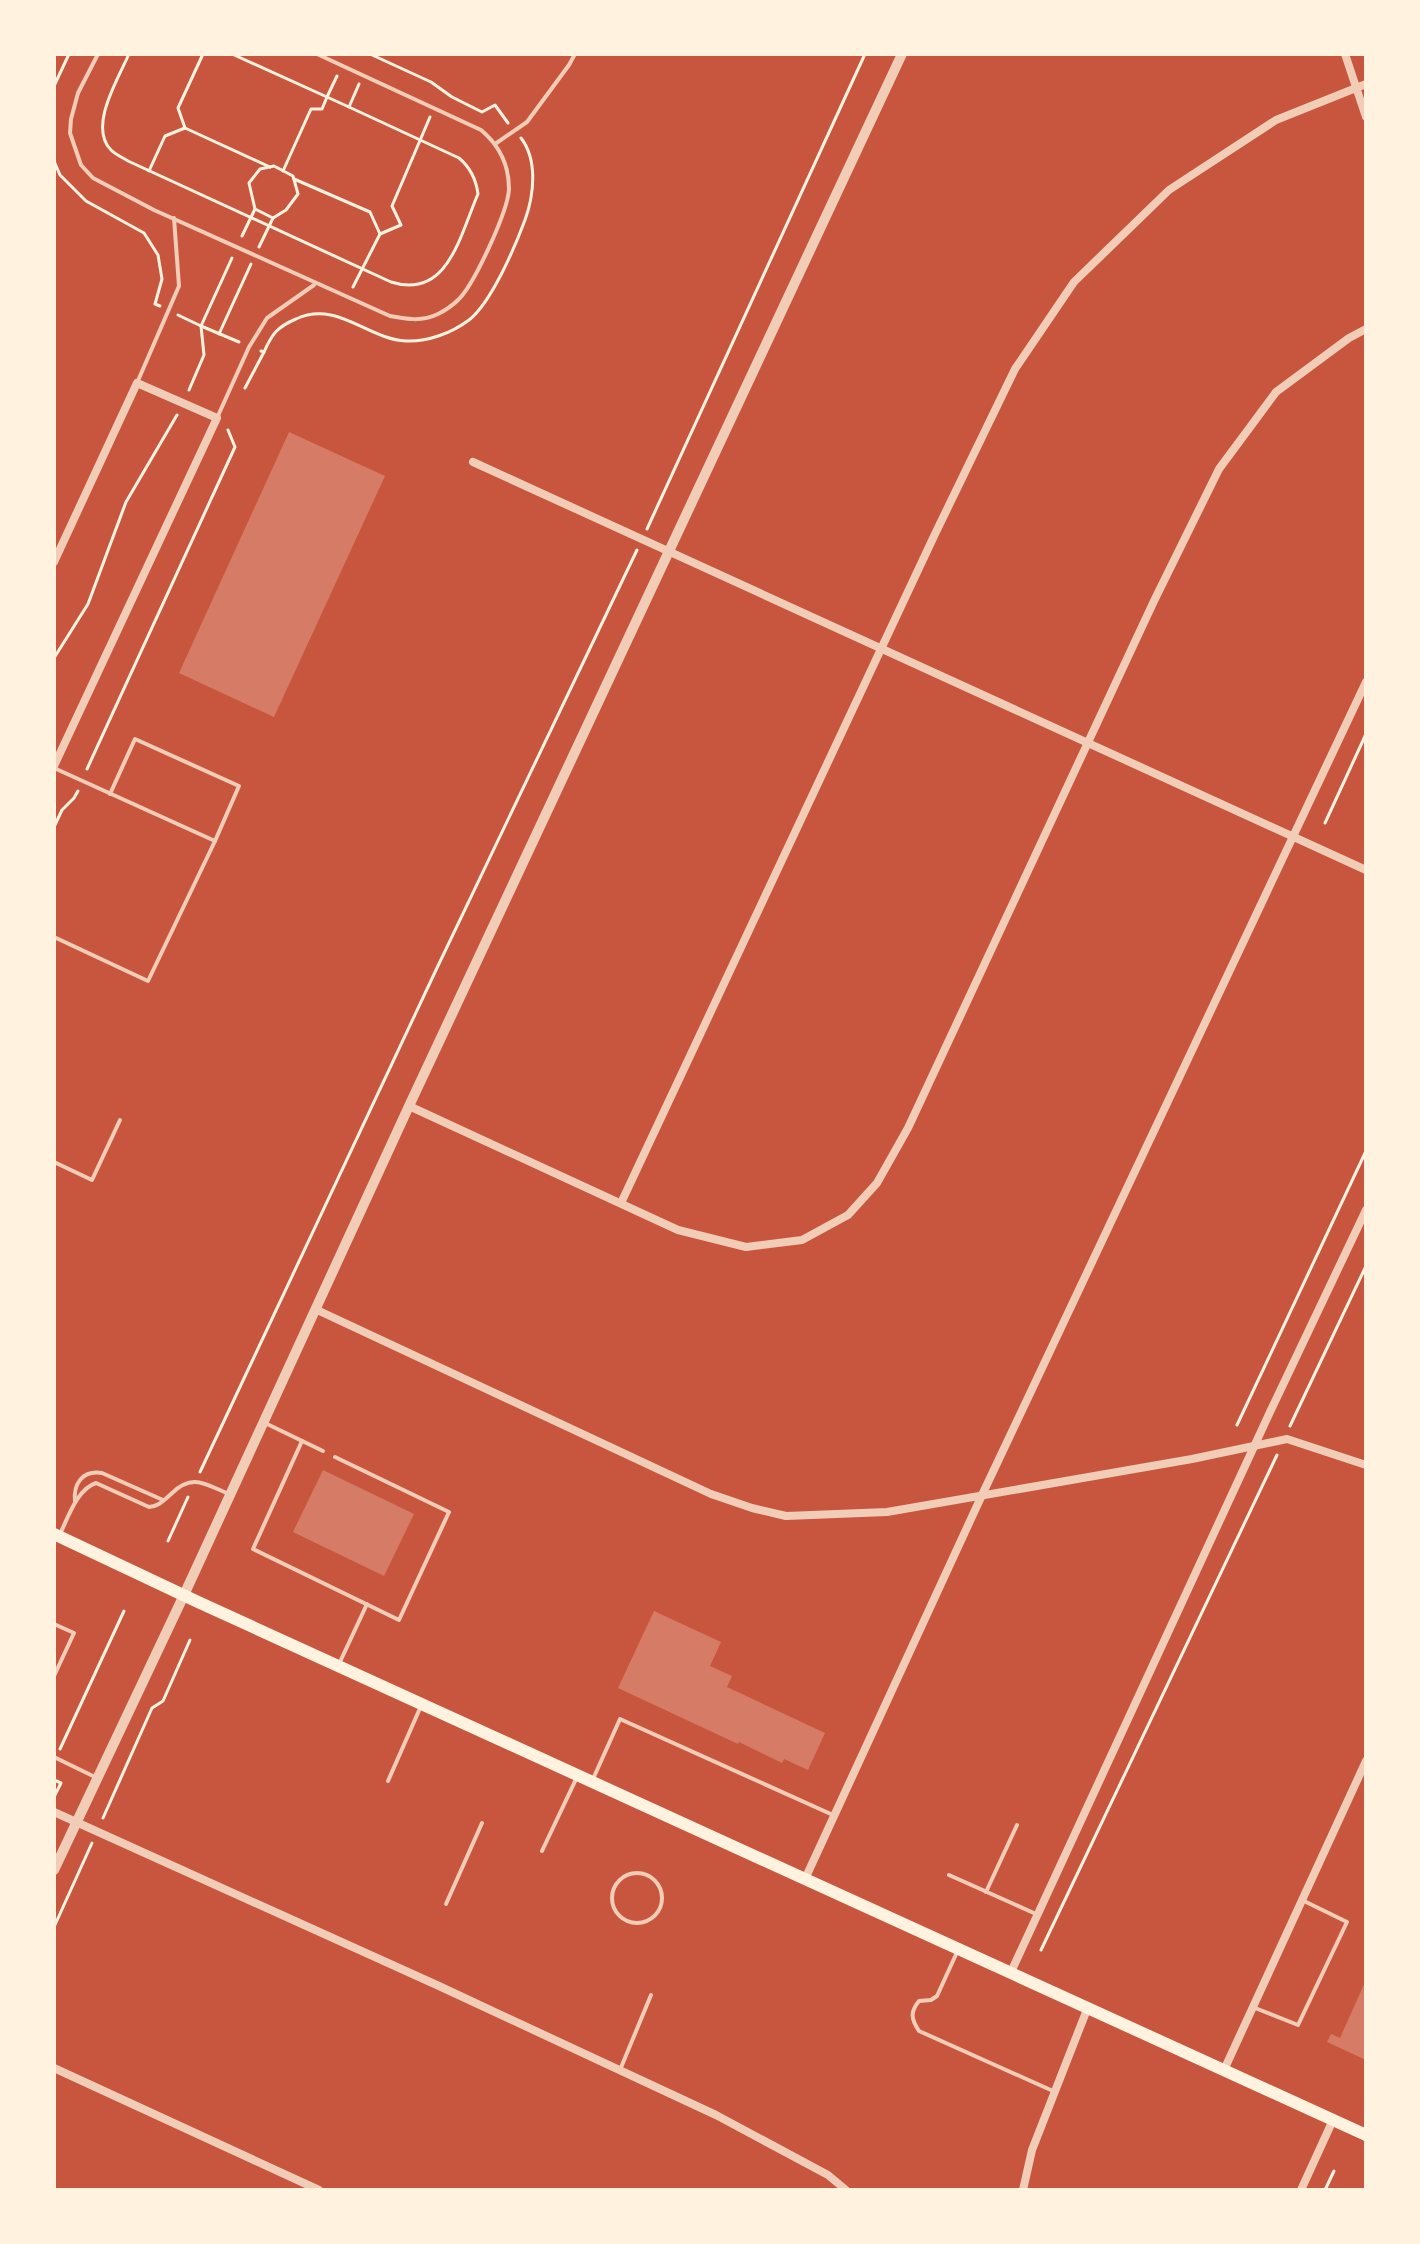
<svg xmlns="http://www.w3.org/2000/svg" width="1420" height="2244" font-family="Arial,sans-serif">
	<rect width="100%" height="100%" fill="#c8553d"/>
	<g fill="#d67c66">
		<path d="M289,432L385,476L274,717L179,673Z"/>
		<path d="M323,1470L414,1514L384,1576L293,1532Z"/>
		<path d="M654,1611L721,1642L710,1666L732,1676L727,1687L825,1733L808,1770L784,1759L782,1763L739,1742L738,1744L618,1688Z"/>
		<path d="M1366,1980V2060L1327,2042L1331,2034L1340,2038Z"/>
	</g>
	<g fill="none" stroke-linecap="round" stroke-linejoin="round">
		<g stroke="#fff3e0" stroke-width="3">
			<path d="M129,54C118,79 88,127 111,150C116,155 122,157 128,161L391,282C448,300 460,235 478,194C476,179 471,168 459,158L349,107"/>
			<path d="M203,54L178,108L185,128L270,167"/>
			<path d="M232,54L327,97L337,76"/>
			<path d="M370,54L431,82L452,97L482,112L495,105L508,123"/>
			<path d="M54,86L69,54"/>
			<path d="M54,161L60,175L86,201L144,233L158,255L162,279L155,304L160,306"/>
			<path d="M149,171L165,136L185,128"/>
			<path d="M283,171L311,109H322L327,97L349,107L359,84"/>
			<path d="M294,179L370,212L380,234"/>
			<path d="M255,209L273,218"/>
			<path d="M242,236L255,209L249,183L260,169L274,166L293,176L298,194L286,210L273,218L259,247"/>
			<path d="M232,258L201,326L239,342"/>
			<path d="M353,287L380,234L401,225L392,206L430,117"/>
			<path d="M178,315L201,326L204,355L189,390"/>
			<path d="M219,334L251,264"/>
			<path d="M261,351L264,352C272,334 277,327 296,319C337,300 367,339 406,341C427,342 452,333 469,320C491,303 515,247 525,220C534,195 538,160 521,138"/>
			<path d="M245,388L264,352"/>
			<path d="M647,529L865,54"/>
			<path d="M54,658L88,604L126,502L177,415"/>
			<path d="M87,769L235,447L228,430"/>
			<path d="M1325,823L1366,734"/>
			<path d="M54,827L62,810L74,798L78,791"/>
			<path d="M1237,1425L1366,1151"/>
			<path d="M1290,1426L1366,1266"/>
			<path d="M200,1472L436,970L637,550"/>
			<path d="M168,1541L188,1497"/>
			<path d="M60,1749L124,1611"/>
			<path d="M54,1780L61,1783L54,1797"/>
			<path d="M103,1818L152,1708L163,1701L190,1640"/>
			<path d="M54,1927L92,1843"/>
			<path d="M1041,1950L1277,1455"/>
			<path d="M1325,2190L1334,2171"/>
		</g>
		<g stroke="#f1ccb7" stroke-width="4">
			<path d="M98,54L78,93L71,119L70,133L81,165L93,178L154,210L390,316C406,319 422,322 438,314C444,311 453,305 458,300C474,285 508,211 509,189C509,165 499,145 481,130L317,54"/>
			<path d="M495,144L527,122L569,65L575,54"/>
			<path d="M137,383L179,286L174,218"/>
			<path d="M217,418L249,347L267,318L314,285"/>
			<path d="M54,768L215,841L148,981L54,937"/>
			<path d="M110,794L135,739L239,786L215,841"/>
			<path d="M54,1162L92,1180L120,1120"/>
			<path d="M265,1423L323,1451"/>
			<path d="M302,1441L253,1549L399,1620L449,1512L335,1457"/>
			<path d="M75,1502C73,1483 83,1470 102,1473L163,1500"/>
			<path d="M60,1534C68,1518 77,1489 96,1483L149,1507C159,1506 163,1501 171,1494C192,1473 205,1484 229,1494"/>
			<path d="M54,1624L74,1633L54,1676"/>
			<path d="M339,1664L367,1604"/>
			<path d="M54,1757L95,1777"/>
			<path d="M593,1779L620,1719L833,1815"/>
			<path d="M388,1781L421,1706"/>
			<path d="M542,1851L577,1777"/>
			<circle cx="637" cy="1898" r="25"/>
			<path d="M949,1875L1036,1914"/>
			<path d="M986,1892L1017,1825"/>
			<path d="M446,1904L482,1823"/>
			<path d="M958,1950L937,1996L931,2000L919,2001C910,2012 911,2019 919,2031L1053,2091"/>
			<path d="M1255,2008L1298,2025L1347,1922L1304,1901"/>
			<path d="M620,2070L651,1995"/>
		</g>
		<g stroke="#f1ccb7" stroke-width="8">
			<path d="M1345,54L1366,117"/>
			<path d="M473,462L1366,870"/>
			<path d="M54,562L137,383L217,418L54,766"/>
			<path d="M409,1106L678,1230L746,1247L802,1240L848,1215L877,1183L908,1128L1154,601L1219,469L1276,392L1349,338L1366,329"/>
			<path d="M621,1203L935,534L1015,369L1074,282L1169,190L1276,120L1366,84"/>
			<path d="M315,1309L711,1494L752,1508L786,1516L887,1512L1192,1459L1287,1439L1366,1465"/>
			<path d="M54,1812L439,1986L716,2115L828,2175L846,2190"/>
			<path d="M805,1879L982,1495L1366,682"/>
			<path d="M1011,1972L1270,1412L1366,1210"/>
			<path d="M54,2068L319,2190"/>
			<path d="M1224,2070L1366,1761"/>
			<path d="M1023,2190L1032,2150L1088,2007"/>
			<path d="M1301,2190L1333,2120"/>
		</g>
		<path stroke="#f1ccb7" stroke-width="10" d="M54,1870L184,1595L409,1106L902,54"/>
		<path stroke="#fff3e0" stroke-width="12" d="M54,1534L198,1602L1366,2135"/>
	</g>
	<rect width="1420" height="2244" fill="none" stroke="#fff3e0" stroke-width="112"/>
</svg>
